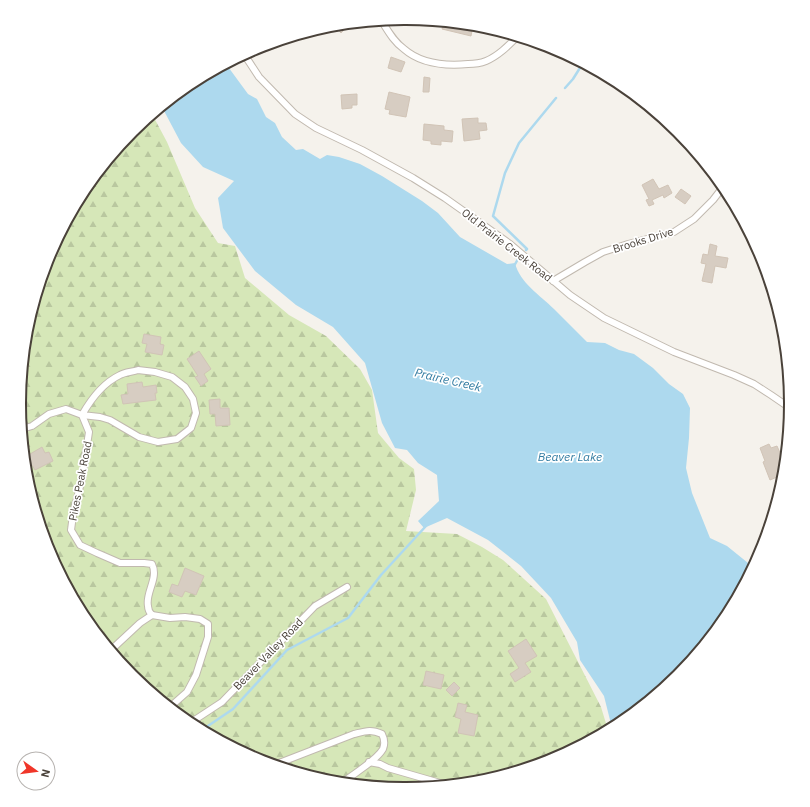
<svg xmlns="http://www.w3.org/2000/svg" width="810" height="807" font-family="'IBM Plex Sans',sans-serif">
	<defs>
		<pattern id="forest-firs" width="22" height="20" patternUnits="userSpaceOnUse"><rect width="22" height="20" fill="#d6e7b8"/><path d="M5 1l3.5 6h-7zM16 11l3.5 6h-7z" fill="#b9c79f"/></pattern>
	</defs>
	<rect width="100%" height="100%" fill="#f5f2ec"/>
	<path fill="url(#forest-firs)" d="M152,114L167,142L195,208L218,243L235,246L245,278L289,315L326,336L360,369L372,390L378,433L399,458L414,469L416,490L406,531L457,534L482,547L503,560L546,599L601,707L608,730L552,760L480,782L405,789L330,782L257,760L191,724L132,676L84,617L49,551L27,478L20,403L27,328L49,256L85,189L133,131Z"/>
	<path fill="#add9ee" d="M226,64L248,94L257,99L266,117L275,123L282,137L296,150L303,149L320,159L327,155L339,157L360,164L382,176L422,201L438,213L460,237L507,264L515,263C520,283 540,295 554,309C565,320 576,331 587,342L605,343L619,350L634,354L653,368L669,384L683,394L690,408L689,438L686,468L692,493L710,538L727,546L753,567L725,618L677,676L619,724L612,728L604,696L580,660L577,642L551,598L521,566L488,540L447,518L424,528L418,521L439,501L437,475L418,463L407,450L395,448L382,423L365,363L333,327L296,305L255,271L223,228L218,198L234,181L203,167L181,143L162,107L191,83Z"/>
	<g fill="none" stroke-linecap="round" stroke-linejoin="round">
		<g stroke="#add9ee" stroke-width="2.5">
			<path d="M565,88L573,79L583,63"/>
			<path d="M526,250L527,249L493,216L505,173L519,143L556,98"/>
			<path d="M514,266L518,259"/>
			<path d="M202,730L233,709L287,650L348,618L381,575L426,526"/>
		</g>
	</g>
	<g fill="#d7cdc2" stroke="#d1c4b6">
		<path d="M444,22L473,25L471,36L442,29Z"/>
		<path d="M351,23L341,33L334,25Z"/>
		<path d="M391,57L405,62L401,72L388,68Z"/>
		<path d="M424,77L430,78L429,92H423Z"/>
		<path d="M389,92L410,97L406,117L389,114L390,110L385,109Z"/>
		<path d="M357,94V105H352V108L342,109L341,95Z"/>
		<path d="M478,118V123H486L487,130L479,131L480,139L464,141L462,119Z"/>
		<path d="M424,124L444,126V130L453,131L452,142L441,141V145L431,144V141L423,140Z"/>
		<path d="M653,179L659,189L668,185L672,193L664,198L663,195L652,200L654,204L649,206L646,200L649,199L642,185Z"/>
		<path d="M681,189L691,196L685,204L675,197Z"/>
		<path d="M710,244L717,246L715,256L728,258L726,268L715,266L712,283L702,281L706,264L701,263L703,254L708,255Z"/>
		<path d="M144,334L161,337L160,344L164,345L162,355L145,352L147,344L142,343Z"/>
		<path d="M199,351L211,369L204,374L208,381L201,386L195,377L198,376L187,359Z"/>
		<path d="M142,382L143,387L156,385L157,393H155L156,400L123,404L121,395L128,394L127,384Z"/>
		<path d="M220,399V408H229L230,425L216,426L215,414H210L209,400Z"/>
		<path d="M769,444L771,448L777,446L785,464L784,474L770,480L763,462L765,461L760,448Z"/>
		<path d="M42,447L45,453L49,452L53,461L35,470L32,465L26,468L25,457Z"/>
		<path d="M185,568L204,576L196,595L185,591L182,597L169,592L172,584L178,586Z"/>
		<path d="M526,639L537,656L525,663L531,672L515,682L510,674L519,668L508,651Z"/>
		<path d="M426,671L444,675L441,689L423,685Z"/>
		<path d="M454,682L460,688L452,696L446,690Z"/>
		<path d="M458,703L467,705L465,712L478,715L474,736L458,733L461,719L455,717Z"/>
	</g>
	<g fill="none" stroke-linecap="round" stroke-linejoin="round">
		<g stroke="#c1b9af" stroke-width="8">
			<g id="minor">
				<path d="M381,20C388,31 394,42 404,49C421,64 446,66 468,64C473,64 481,63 486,61C498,56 508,46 517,37"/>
				<path d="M244,54L259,77L295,114L316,128L362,150L413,178L445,198L510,244L570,295L604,318L674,352L734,375L754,384L771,395L790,408"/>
				<path d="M553,281L585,262L603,252L628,244L674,232L694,219L713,200L723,187"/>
				<path d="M138,370L155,372L172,377L185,387L193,399L196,413L191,428L177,439L158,442L139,437L110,420L100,417L82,415C91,399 103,383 120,375C125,372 132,372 138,370Z"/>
				<path d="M22,429L32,426L49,414L66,409L82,415L89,432L82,478L73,515L71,530L80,545L97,553L120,563H144L152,564C159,578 145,593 148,606C148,609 150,613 152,615"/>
				<path d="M152,615L170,618L185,617L200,619L208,624V637L196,675L187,692L170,707"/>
				<path d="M111,650L140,623L152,615"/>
				<path d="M190,723L222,702L315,606L347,587"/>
				<path d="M369,762L380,764L388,768L447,785"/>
				<path d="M274,765L354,734C366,731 371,729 382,734C384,738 385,744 383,749C376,761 353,774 342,783"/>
			</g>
		</g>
		<use href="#minor" stroke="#fff" stroke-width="6"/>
	</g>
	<g text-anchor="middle" stroke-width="3.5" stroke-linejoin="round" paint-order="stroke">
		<g font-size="11" fill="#4a423a" stroke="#fff">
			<text transform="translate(643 240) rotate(-17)" y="4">Brooks Drive</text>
			<text transform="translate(507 245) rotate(38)" y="4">Old Prairie Creek Road</text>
			<text transform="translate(80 481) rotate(-79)" y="4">Pikes Peak Road</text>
			<text transform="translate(268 654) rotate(-46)" y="4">Beaver Valley Road</text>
		</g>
		<g font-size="12" font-style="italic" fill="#337ca2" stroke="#fff">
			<text transform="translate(448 380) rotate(13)" y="4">Prairie Creek</text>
			<text x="570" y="461">Beaver Lake</text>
		</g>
	</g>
	<path d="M0 0H810V807H0ZM404 25H406A378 378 0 0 1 784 403V404A378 378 0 0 1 406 782H404A378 378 0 0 1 26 404V403A378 378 0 0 1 404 25Z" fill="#fff" fill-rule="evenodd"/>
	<path fill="none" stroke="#4a423a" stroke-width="2" d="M404 25H406A378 378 0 0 1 784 403V404A378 378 0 0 1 406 782H404A378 378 0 0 1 26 404V403A378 378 0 0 1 404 25Z"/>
	<g transform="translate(36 771) rotate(104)"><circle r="19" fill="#ffffff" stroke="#b7b3b0"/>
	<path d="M0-3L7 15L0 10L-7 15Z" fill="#f03629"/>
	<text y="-6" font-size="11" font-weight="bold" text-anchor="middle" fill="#4a423a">N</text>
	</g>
</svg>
